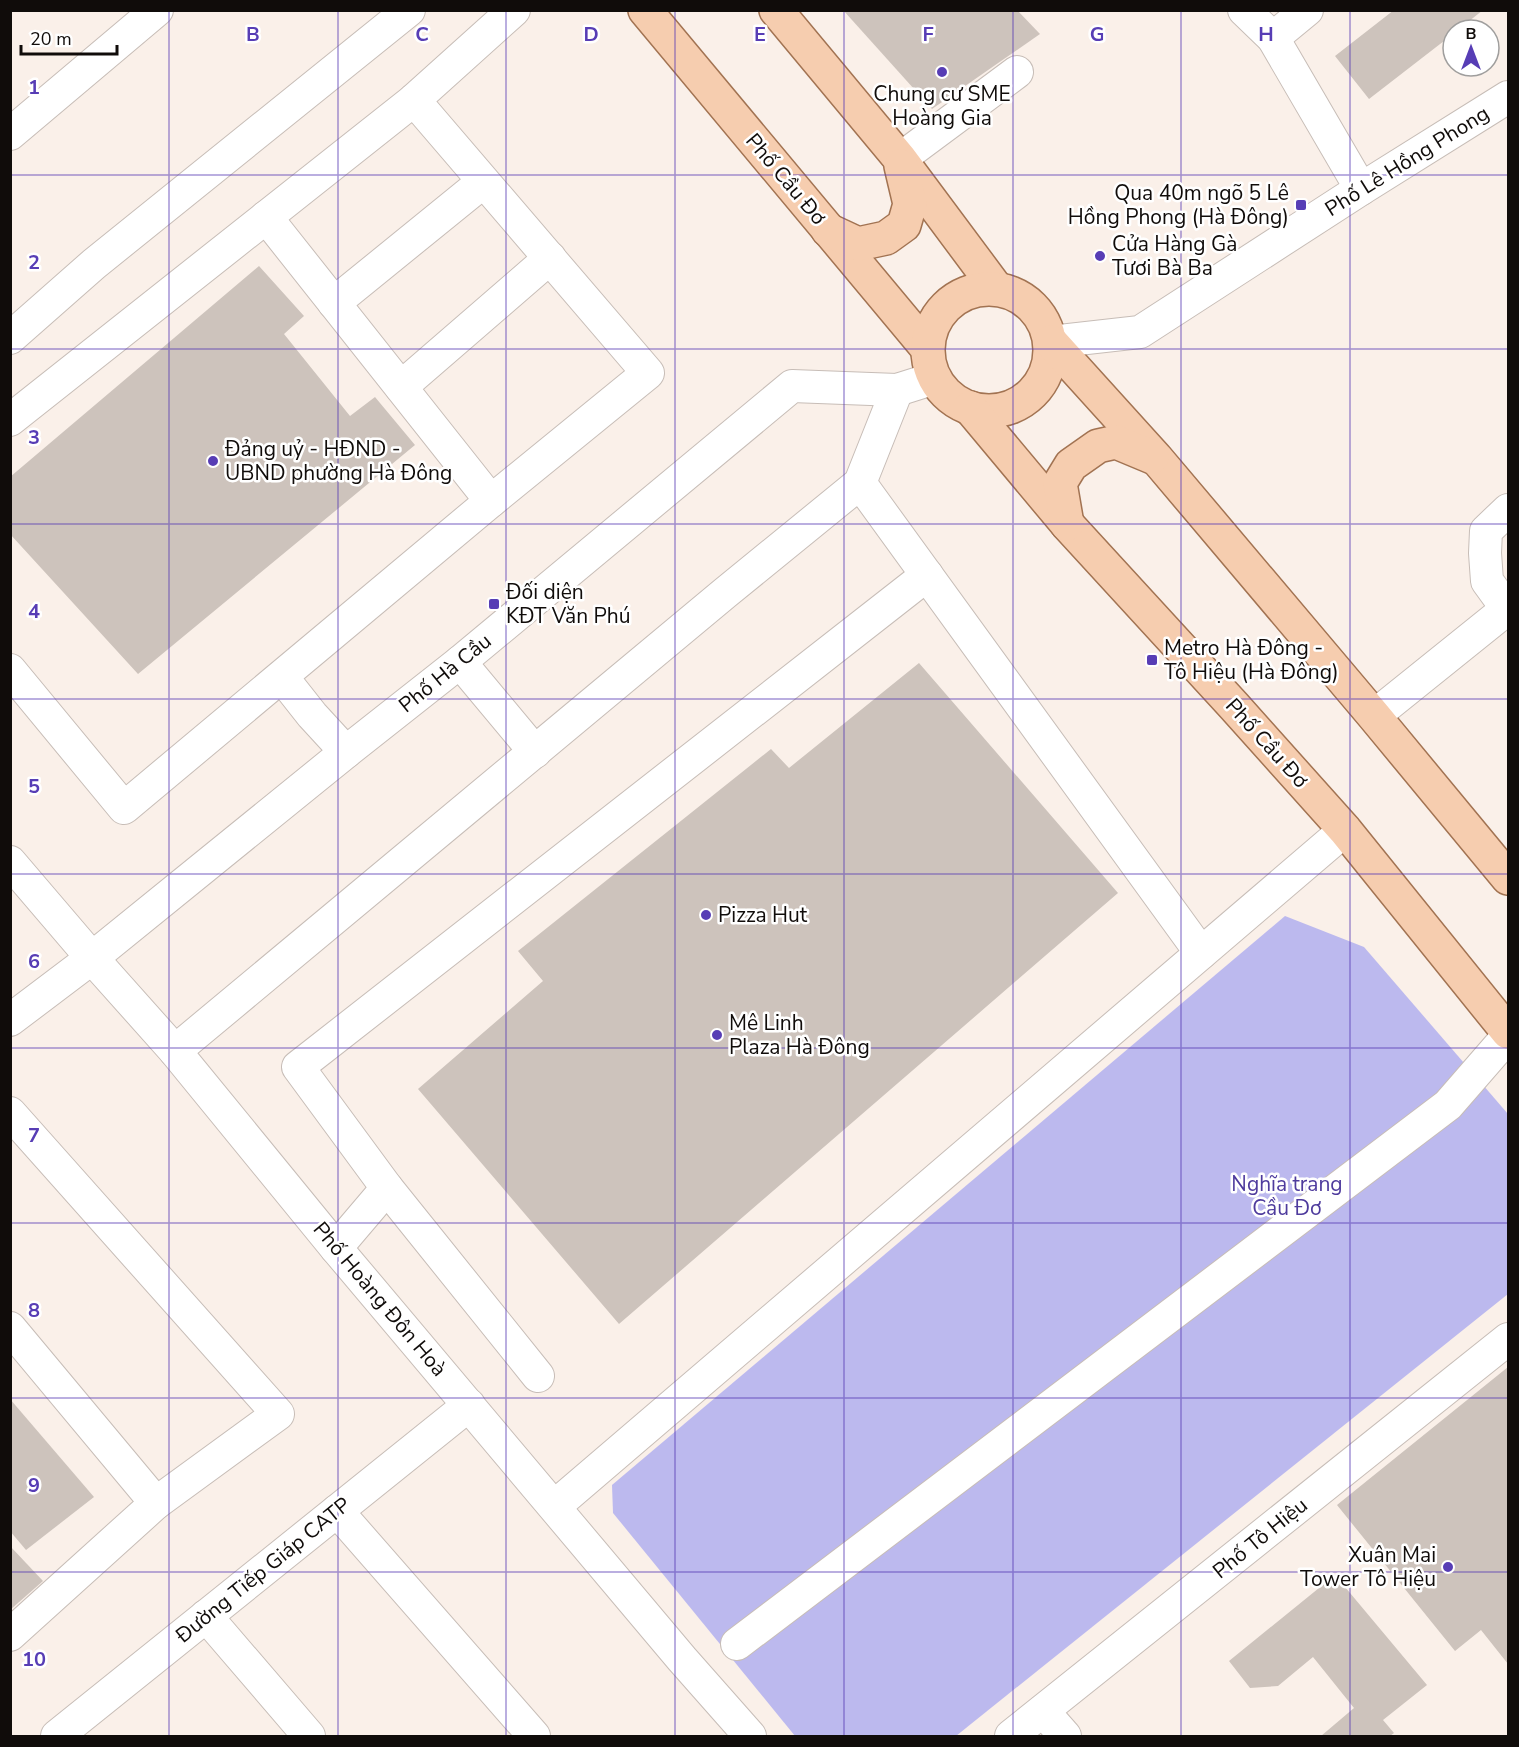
<svg xmlns="http://www.w3.org/2000/svg" width="1519" height="1747" font-family="'Nunito Sans',sans-serif">
	<rect width="100%" height="100%" fill="#faf0e9"/>
	<path fill="#bcb9ee" d="M1285,916L1364,947L1508,1114V1294L956,1736H795L613,1513L612,1485Z"/>
	<g fill="#cdc3bc">
		<path d="M843,10H1017L1040,34L932,109Z"/>
		<path d="M1394,10H1483L1458,30H1453V34L1369,99L1335,56Z"/>
		<path d="M259,266L304,316L284,334L350,416L375,397L415,445L138,674L10,534V477Z"/>
		<path d="M919,663L1118,893L619,1324L418,1089L543,981L518,951L771,749L789,768Z"/>
		<path d="M1508,1367V1664L1481,1630L1455,1651L1337,1505Z"/>
		<path d="M10,1399L94,1497L26,1550L10,1531Z"/>
		<path d="M10,1546L43,1581L10,1610Z"/>
		<path d="M1335,1575L1427,1685L1383,1720L1394,1733L1390,1736H1321L1354,1708L1313,1657L1278,1686L1250,1688L1229,1661Z"/>
	</g>
	<g fill="none" stroke-linecap="round" stroke-linejoin="round">
		<g stroke="#c7bdb7" stroke-width="34">
			<g id="minor">
				<path d="M1244,10L1273,38L1361,189"/>
				<path d="M1273,38L1307,10"/>
				<path d="M10,134L157,10"/>
				<path d="M900,159L1017,72"/>
				<path d="M266,217L491,501"/>
				<path d="M334,303L483,182"/>
				<path d="M10,338L94,264L409,10"/>
				<path d="M1051,342L1140,332L1361,189L1508,97"/>
				<path d="M401,387L550,258"/>
				<path d="M10,420L414,100L514,10"/>
				<path d="M860,483L1201,953"/>
				<path d="M1508,510L1486,531L1485,553L1487,581L1508,610"/>
				<path d="M460,662L535,752"/>
				<path d="M10,670L124,808L491,501L648,373L414,100"/>
				<path d="M282,677L312,715L346,752"/>
				<path d="M1374,716L1507,609"/>
				<path d="M10,862L92,958L175,1051L336,1248L682,1659L750,1736"/>
				<path d="M10,1020L92,958L346,752L460,662L792,386L897,390L935,378"/>
				<path d="M175,1051L725,593L860,483L897,390"/>
				<path d="M10,1113L278,1414L156,1503L10,1635"/>
				<path d="M387,1188L538,1376"/>
				<path d="M336,1248L387,1188L298,1067L927,575"/>
				<path d="M10,1328L156,1503"/>
				<path d="M555,1506L1345,830"/>
				<path d="M337,1511L534,1736"/>
				<path d="M206,1616L309,1736"/>
				<path d="M737,1644L1448,1105L1508,1036"/>
				<path d="M1043,1711L1065,1736"/>
				<path d="M57,1736L469,1405"/>
				<path d="M1011,1736L1508,1339"/>
			</g>
		</g>
		<g stroke="#a27352" stroke-width="36">
			<g id="major">
				<path d="M645,10L927,348"/>
				<path d="M776,10L900,159L996,288"/>
				<path d="M828,230L858,244L886,238L904,225L910,204L901,166"/>
				<circle cx="989" cy="350" r="61"/>
				<path d="M1051,342L1156,458L1374,716L1508,878"/>
				<path d="M970,408L1067,524L1234,706L1345,830L1508,1032"/>
				<path d="M1067,524L1060,483L1071,465L1098,446L1116,442L1152,457"/>
			</g>
		</g>
		<use href="#minor" stroke="#fff" stroke-width="32"/>
		<use href="#major" stroke="#f6cdaf" stroke-width="33"/>
	</g>
	<path fill="none" stroke="#573db5" stroke-width="1.5" stroke-opacity="0.55" d="M169,10V1736M338,10V1736M506,10V1736M675,10V1736M844,10V1736M1013,10V1736M1181,10V1736M1350,10V1736M10,175H1508M10,349H1508M10,524H1508M10,699H1508M10,874H1508M10,1048H1508M10,1223H1508M10,1398H1508M10,1572H1508"/>
	<g fill="#573db5" stroke="#fff" stroke-width="2">
		<circle cx="942" cy="72" r="6"/>
		<rect x="1295" y="199" width="12" height="12" rx="3"/>
		<circle cx="1100" cy="256" r="6"/>
		<circle cx="213" cy="461" r="6"/>
		<rect x="488" y="598" width="12" height="12" rx="3"/>
		<rect x="1146" y="654" width="12" height="12" rx="3"/>
		<circle cx="706" cy="915" r="6"/>
		<circle cx="717" cy="1035" r="6"/>
		<circle cx="1448" cy="1567" r="6"/>
	</g>
	<g text-anchor="middle" stroke-width="5" stroke-linejoin="round" paint-order="stroke">
		<g font-size="21" fill="#100c0a" stroke="#fff" text-anchor="start">
			<text x="942" y="101" text-anchor="middle">Chung cư SME<tspan x="942" dy="24">Hoàng Gia</tspan></text>
			<text x="1289" y="200" text-anchor="end">Qua 40m ngõ 5 Lê<tspan x="1289" dy="24">Hồng Phong (Hà Đông)</tspan></text>
			<text x="1112" y="251">Cửa Hàng Gà<tspan x="1112" dy="24">Tươi Bà Ba</tspan></text>
			<text x="225" y="456">Đảng uỷ - HĐND -<tspan x="225" dy="24">UBND phường Hà Đông</tspan></text>
			<text x="506" y="599">Đối diện<tspan x="506" dy="24">KĐT Văn Phú</tspan></text>
			<text x="1164" y="655">Metro Hà Đông -<tspan x="1164" dy="24">Tô Hiệu (Hà Đông)</tspan></text>
			<text x="718" y="922">Pizza Hut</text>
			<text x="729" y="1030">Mê Linh<tspan x="729" dy="24">Plaza Hà Đông</tspan></text>
			<text x="1436" y="1562" text-anchor="end">Xuân Mai<tspan x="1436" dy="24">Tower Tô Hiệu</tspan></text>
		</g>
		<g font-size="21" fill="#100c0a" stroke="#fff">
			<text transform="translate(1407 161) rotate(-32)" y="7">Phố Lê Hồng Phong</text>
			<text transform="translate(786 179) rotate(50)" y="7">Phố Cầu Đơ</text>
			<text transform="translate(445 673) rotate(-39)" y="7">Phố Hà Cầu</text>
			<text transform="translate(1267 743) rotate(48)" y="7">Phố Cầu Đơ</text>
			<text transform="translate(380 1299) rotate(50)" y="7">Phố Hoàng Đôn Hoà</text>
			<text transform="translate(1260 1538) rotate(-39)" y="7">Phố Tô Hiệu</text>
			<text transform="translate(263 1570) rotate(-39)" y="7">Đường Tiếp Giáp CATP</text>
		</g>
		<g font-size="21" fill="#4e3b9d" stroke="#fff">
			<text x="1287" y="1191">Nghĩa trang<tspan x="1287" dy="24">Cầu Đơ</tspan></text>
		</g>
	</g>
	<g font-size="20" text-anchor="middle" font-weight="bold" fill="#573db5" stroke="#fff" stroke-width="5" stroke-linejoin="round" paint-order="stroke">
		<text x="253" y="41">B</text>
		<text x="422" y="41">C</text>
		<text x="591" y="41">D</text>
		<text x="760" y="41">E</text>
		<text x="928" y="41">F</text>
		<text x="1097" y="41">G</text>
		<text x="1266" y="41">H</text>
		<text x="34" y="94">1</text>
		<text x="34" y="269">2</text>
		<text x="34" y="444">3</text>
		<text x="34" y="618">4</text>
		<text x="34" y="793">5</text>
		<text x="34" y="968">6</text>
		<text x="34" y="1142">7</text>
		<text x="34" y="1317">8</text>
		<text x="34" y="1492">9</text>
		<text x="34" y="1666">10</text>
	</g>
	<rect width="1519" height="1747" fill="none" stroke="#100c0a" stroke-width="24"/>
	<g transform="translate(1471 48)"><circle r="28" fill="#ffffff" stroke="#9f9e9d" stroke-width="1.5"/>
	<path d="M0-4.5L10 22L0 15L-10 22Z" fill="#573db5"/>
	<text y="-9" font-size="16" font-weight="bold" text-anchor="middle" fill="#100c0a">B</text>
	</g>
	<path d="M21 45v9h96v-9" fill="none" stroke="#100c0a" stroke-width="3"/>
	<text x="30" y="45" font-size="18" fill="#100c0a" stroke="#ffffff" stroke-width="4.5" paint-order="stroke">20 m</text>
</svg>
